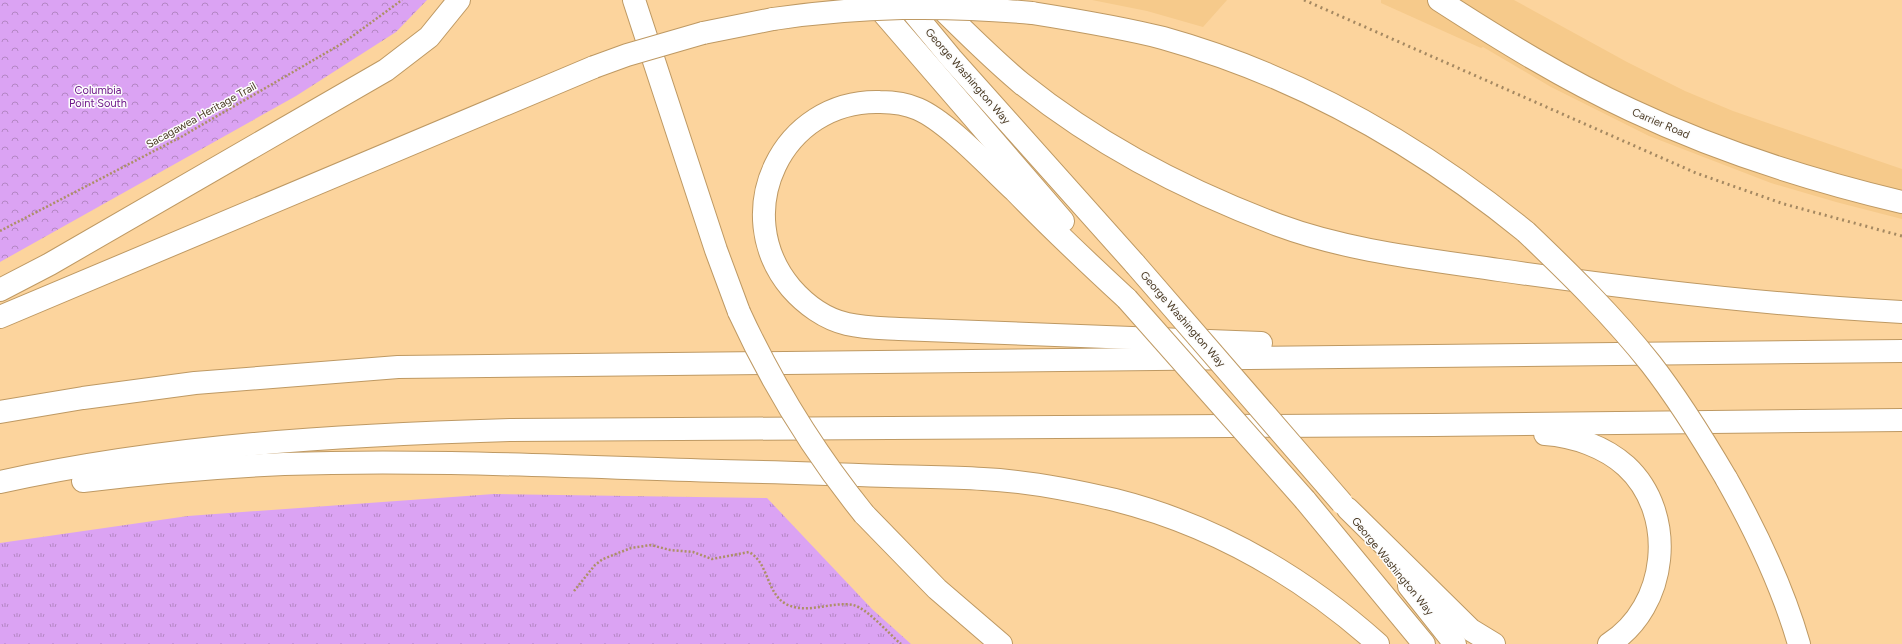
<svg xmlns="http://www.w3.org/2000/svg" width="1902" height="644" font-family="Figtree,sans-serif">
	<defs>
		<pattern id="grass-tufts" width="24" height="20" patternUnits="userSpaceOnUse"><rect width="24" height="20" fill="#dba3f3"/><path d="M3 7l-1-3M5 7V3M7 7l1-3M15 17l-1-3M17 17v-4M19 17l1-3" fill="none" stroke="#b486c4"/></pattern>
		<pattern id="park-crowns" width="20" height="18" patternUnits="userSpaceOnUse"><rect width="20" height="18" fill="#dba3f3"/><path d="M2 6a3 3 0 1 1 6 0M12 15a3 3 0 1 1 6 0" fill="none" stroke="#b486c4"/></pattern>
	</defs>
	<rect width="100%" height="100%" fill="#fcd49d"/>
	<g fill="#f6ca8b">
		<path d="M1092,0H1227L1203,27L1147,11Z"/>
		<path d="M1381,0H1514L1627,62L1685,91L1733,111L1902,169V219L1836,202L1771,183L1649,136L1551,87L1483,47L1481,48L1381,3Z"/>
	</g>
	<path fill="url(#grass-tufts)" d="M494,494L767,498L872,609L911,644H0V543L188,516Z"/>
	<path fill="url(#park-crowns)" d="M0,0H427L396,32L296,96L0,262Z"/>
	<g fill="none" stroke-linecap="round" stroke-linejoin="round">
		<g stroke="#be9963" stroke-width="24">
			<path id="minor" d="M1439,0C1501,40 1564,79 1631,110C1718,151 1809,180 1902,202"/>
		</g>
		<g stroke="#be9963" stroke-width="24">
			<g id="highway">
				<path d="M634,0L716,250L739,312"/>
				<path d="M872,0L1063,221"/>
				<path d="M903,0L951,58L1135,264"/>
				<path d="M933,0C961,28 990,57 1021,83C1097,144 1187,191 1278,225C1348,251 1425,259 1499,270C1633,289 1767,305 1902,312"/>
				<path d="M1032,13C1076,20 1120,27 1163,38C1299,76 1417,143 1526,232"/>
				<path d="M703,33L773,19"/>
				<path d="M0,290L50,264L386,70L429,37L459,0"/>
				<path d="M1127,299C1089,264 1051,228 1015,191C990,168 948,122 918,109C907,104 893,102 880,102C782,99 728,213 791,288C805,304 825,319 847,324C864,328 882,328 899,329L1261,343"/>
				<path d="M0,317L594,67"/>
				<path d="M0,412L83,398L195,383L398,367L1902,351"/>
				<path d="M1545,434C1574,436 1605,447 1626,466C1678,514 1668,607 1609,644"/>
				<path d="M1726,478C1756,531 1782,585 1799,644"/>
				<path d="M83,481C149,473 216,467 284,464C429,459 575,467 721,471C777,472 833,474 889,476C920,477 952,477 983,479C1027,481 1073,490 1115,500C1214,525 1303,577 1378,644"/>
				<path d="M0,482C167,445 340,435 510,430L1433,425L1902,420"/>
				<path d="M1305,500L1424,644"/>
				<path d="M1348,509L1471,630L1494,644"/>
				<path d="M864,514L937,589L1001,644"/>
				<path d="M1409,586L1455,644"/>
			</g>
		</g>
		<g stroke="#ad8f67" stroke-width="2.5" stroke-dasharray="2 2" stroke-linecap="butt">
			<path d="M0,231L181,137L343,43L402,0"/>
			<path d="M574,591L595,565L603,559L631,548L651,545L670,550L693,552L712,559L749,552C769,563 766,593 786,604C807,615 831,601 853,605C867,608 889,634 901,644"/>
		</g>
		<use href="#minor" stroke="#fff" stroke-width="22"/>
		<use href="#highway" stroke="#fff" stroke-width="22"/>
		<path stroke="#a48861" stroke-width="3" stroke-dasharray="2 4" stroke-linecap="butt" d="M1304,0L1696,173L1784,204L1902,236"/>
		<g stroke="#be9963" stroke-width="24" stroke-linecap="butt">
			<g id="highway-bridge">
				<path d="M773,19C862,6 943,5 1032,13"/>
				<path d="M594,67L627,55L703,33"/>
				<path d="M1526,232C1570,274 1613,316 1651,364C1679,400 1703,439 1726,478"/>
				<path d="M1135,264L1342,503"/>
				<path d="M1127,299L1305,500"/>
				<path d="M739,312C773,386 813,451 864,514"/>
			</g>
		</g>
		<use href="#highway-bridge" stroke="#fff" stroke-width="22"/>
	</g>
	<g text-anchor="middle" stroke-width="3" stroke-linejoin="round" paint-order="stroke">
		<g font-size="11" fill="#493923" stroke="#fcfcfc">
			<text transform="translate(968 76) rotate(49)" y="4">George Washington Way</text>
			<text transform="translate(201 115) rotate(-29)" y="4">Sacagawea Heritage Trail</text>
			<text transform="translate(1661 123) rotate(23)" y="4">Carrier Road</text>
			<text transform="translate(1183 319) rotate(49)" y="4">George Washington Way</text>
			<text transform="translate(1393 566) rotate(51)" y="4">George Washington Way</text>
		</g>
		<g font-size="11" fill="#6e188a" stroke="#fcfcfc">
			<text x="98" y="94">Columbia<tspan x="98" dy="13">Point South</tspan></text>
		</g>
	</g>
</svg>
